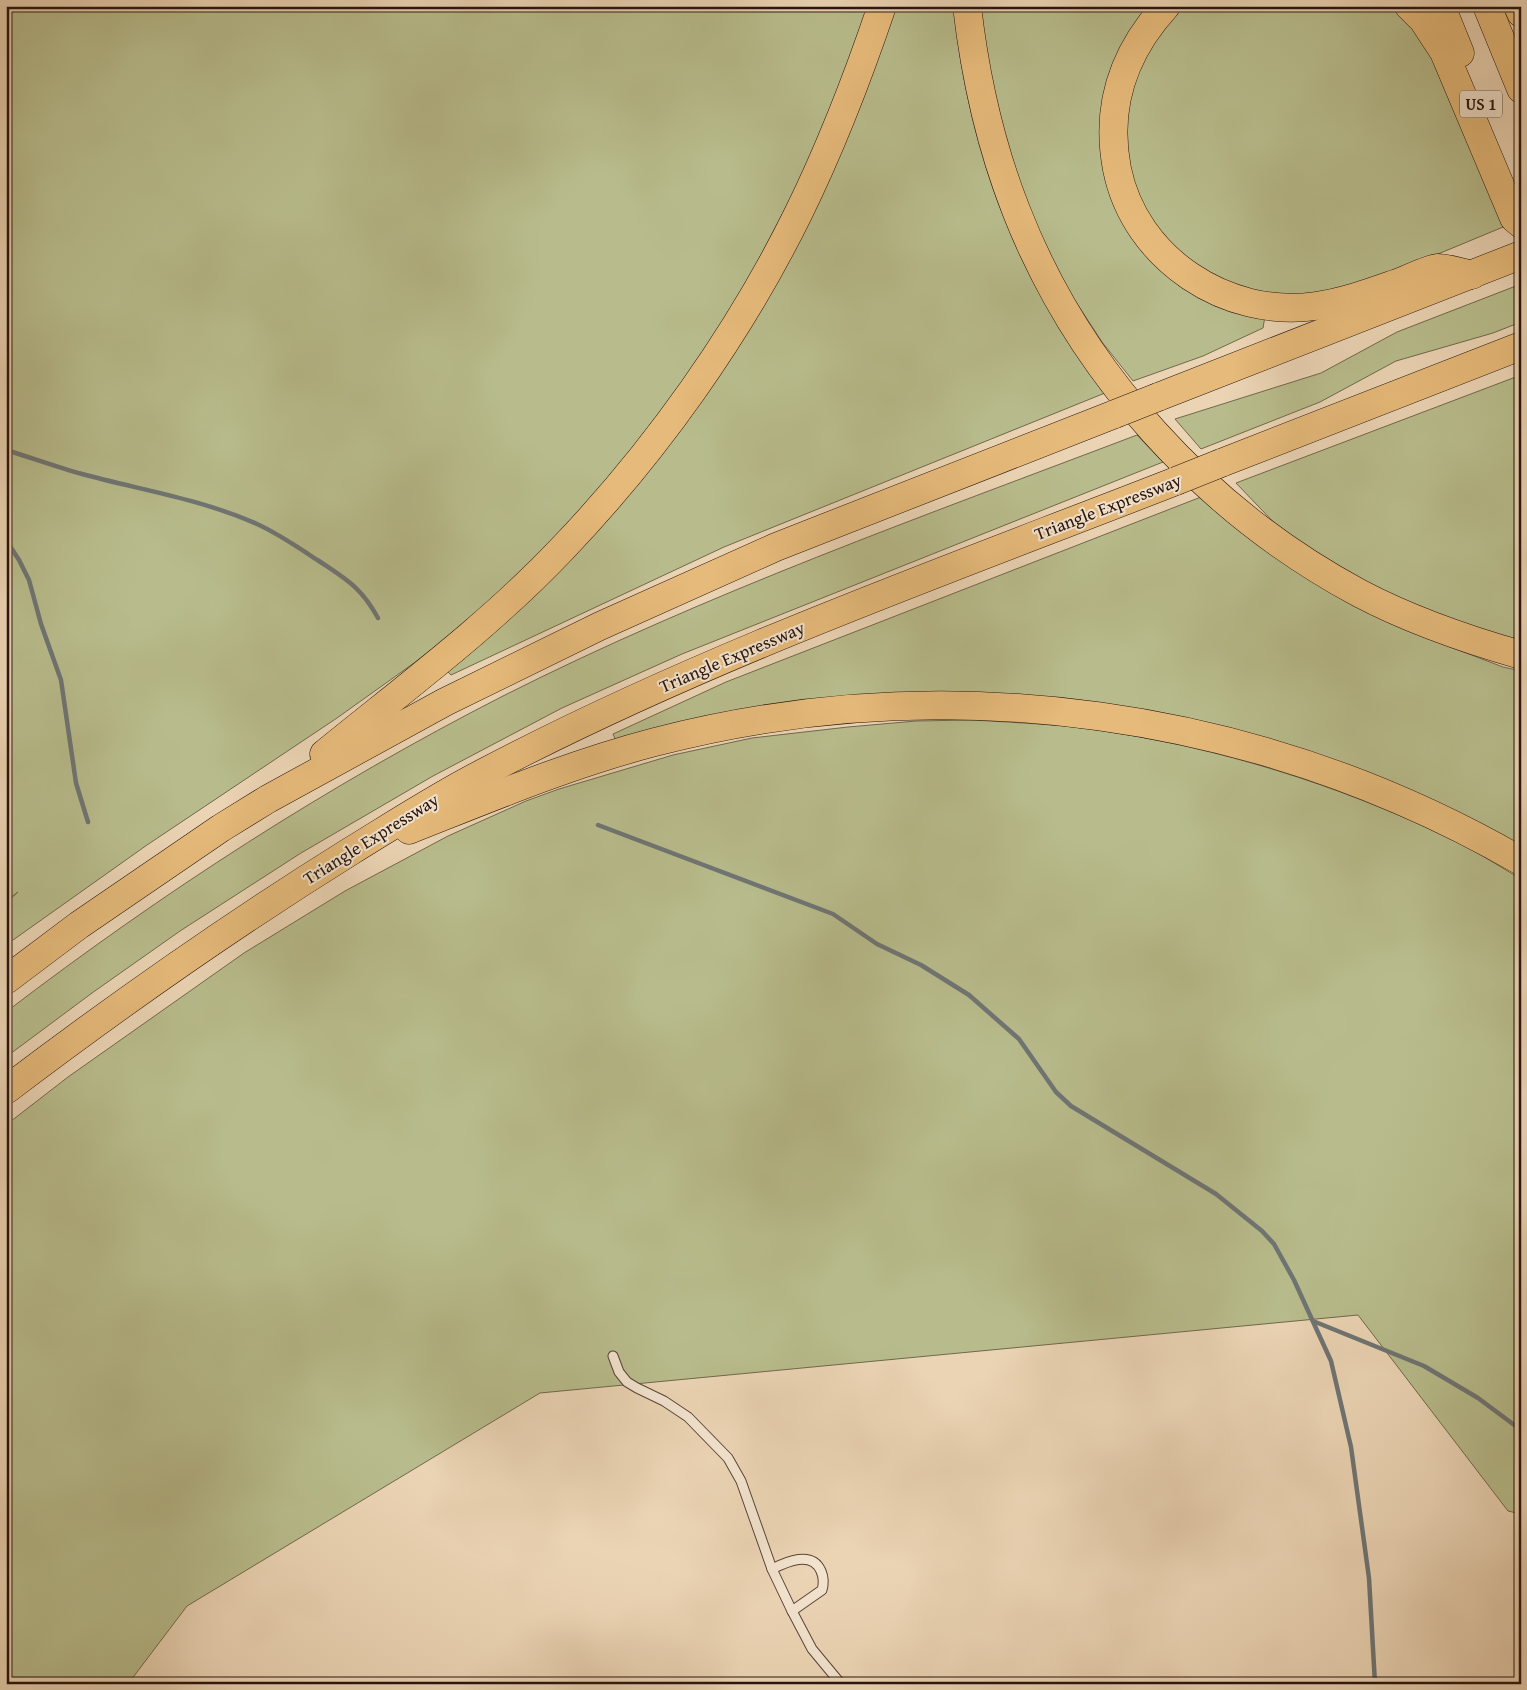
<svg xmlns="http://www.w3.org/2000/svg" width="1527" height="1690" font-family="'Gentium Book Plus',serif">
	<rect width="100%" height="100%" fill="#ebd4b4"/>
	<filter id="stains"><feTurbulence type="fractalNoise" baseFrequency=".004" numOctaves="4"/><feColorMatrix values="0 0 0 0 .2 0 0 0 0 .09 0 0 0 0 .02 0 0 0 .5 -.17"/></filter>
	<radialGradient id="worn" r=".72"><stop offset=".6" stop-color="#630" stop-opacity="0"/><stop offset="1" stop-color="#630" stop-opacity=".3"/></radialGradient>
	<g fill="#b8bc8c" stroke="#70684c">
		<path d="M6,6H871L864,27L788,212L738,302L690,374L597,497L530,564L462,626L414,663L337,718L147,845L6,945V903L18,892L6,901Z"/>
		<path d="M891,6H954C962,99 990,202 1035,285C1056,322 1082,357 1105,393L724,547L451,675L444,668L660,448Z"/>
		<path d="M979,6H1152L1113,70L1129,229L1265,316L1263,328L1203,356L1133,381L1102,342L1061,279L1029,210L999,125Z"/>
		<path d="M1180,6H1395C1417,24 1429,51 1441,76C1466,124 1486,175 1508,225L1368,283L1290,298L1210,281L1150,225L1130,184L1123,110L1149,40L1173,12Z"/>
		<path d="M1521,284V322L1493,333L1396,361L1320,402L1201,449L1175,419L1321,373L1397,332Z"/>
		<path d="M1521,375V644L1491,636L1376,588L1283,532L1236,483Z"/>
		<path d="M1137,435L1163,462L682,654L562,708L433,776L301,853L180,931L92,993L6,1057V1012C163,892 327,786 503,696C707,593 924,516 1137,435Z"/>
		<path d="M1201,497L1257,544L1295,570L1440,643L1503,667L1521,671V851L1406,793L1003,697L617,743L613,734L726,682Z"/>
		<path d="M972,720C1023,723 1074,725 1123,734C1242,754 1357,792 1465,846C1484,856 1502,868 1521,879V1514L1508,1511L1358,1315L540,1393L187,1606L128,1684H6V1125L68,1077L244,953L345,891L448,836L526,801L559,789L673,755L752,738L848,727L916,721Z"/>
	</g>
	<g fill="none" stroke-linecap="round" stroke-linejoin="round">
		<g stroke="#6f7574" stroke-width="4.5">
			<path d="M6,450C32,458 57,467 82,474C141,490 201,499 257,524C279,534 299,548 319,561C347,580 361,587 378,618"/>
			<path d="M6,540L19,560L29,580L41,624L61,680L76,783L88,822"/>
			<path d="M598,825L833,914L877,944L921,965L969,995L1019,1039L1056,1092L1071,1106L1216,1194L1262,1231L1274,1244L1294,1280L1331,1361L1351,1447L1369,1578L1375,1684"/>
			<path d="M1313,1321L1424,1366L1478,1398L1521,1430"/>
		</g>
		<g stroke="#5a4437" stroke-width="11">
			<g id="lane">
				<path d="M613,1356L619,1372L627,1382L637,1388L664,1401L688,1417L728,1458L741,1481L772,1569L792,1611L812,1649L841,1684"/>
				<path d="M772,1569C786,1562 812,1550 821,1571C824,1578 824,1583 822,1590L792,1611"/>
			</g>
		</g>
		<g stroke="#29140d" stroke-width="29">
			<g id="highway">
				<path d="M967,6C975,76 990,144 1016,210C1079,372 1206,511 1359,593C1410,620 1465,639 1521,655"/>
				<path d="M1166,6C1123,53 1105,107 1117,169C1135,259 1227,319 1316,306C1346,302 1374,291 1403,281C1412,277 1429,269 1438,268C1449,268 1462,273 1472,275"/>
				<path d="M1409,6L1423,20L1444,52L1514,218L1521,224"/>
				<path d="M1441,6L1460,53"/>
				<path d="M1487,6L1521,89"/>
				<path d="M1518,6L1521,13"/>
				<path d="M1158,397L1521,255"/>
				<path d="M1221,463L1521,346"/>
				<path d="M324,754C405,688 490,625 562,549C655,452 739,334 798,214C831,147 858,77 882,6"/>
				<path d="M409,830C490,798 570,764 655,742C948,666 1259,710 1521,861"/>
				<path d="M6,980L79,925L221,828L268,799L445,702L600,626L776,547L1115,414"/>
				<path d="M6,1090C118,1005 232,925 351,851C395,824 438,796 483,773C705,656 943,572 1176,481"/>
			</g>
		</g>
		<use href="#lane" stroke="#f2e3ce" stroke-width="9"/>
		<use href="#highway" stroke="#e6ba7a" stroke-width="28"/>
		<g stroke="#29140d" stroke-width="29" stroke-linecap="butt">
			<g id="highway-bridge">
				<path d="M1115,414L1158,397"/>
				<path d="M1176,481L1221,463"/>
			</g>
		</g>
		<use href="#highway-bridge" stroke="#e6ba7a" stroke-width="28"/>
	</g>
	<g text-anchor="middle" stroke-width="4" stroke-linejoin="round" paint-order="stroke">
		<rect fill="#f2e3ce" stroke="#655247" stroke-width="1" x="1460" y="90.5" width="42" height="27" rx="4"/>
		<g font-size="16" font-weight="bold" fill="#29140d">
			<text x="1481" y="110">US 1</text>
		</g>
		<g font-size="18" fill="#29140d" stroke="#f2e3ce">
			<text transform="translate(1108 507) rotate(-21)" y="6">Triangle Expressway</text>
			<text transform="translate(732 657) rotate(-23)" y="6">Triangle Expressway</text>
			<text transform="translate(371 839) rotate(-32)" y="6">Triangle Expressway</text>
		</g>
	</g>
	<rect width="1527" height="1690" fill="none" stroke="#ebd4b4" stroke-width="25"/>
	<rect x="8" y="8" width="1512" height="1675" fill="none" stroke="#29140d" stroke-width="2.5"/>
	<rect x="12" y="12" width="1502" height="1665" fill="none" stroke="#29140d"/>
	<rect width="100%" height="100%" filter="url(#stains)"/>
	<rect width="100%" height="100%" fill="url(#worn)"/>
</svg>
